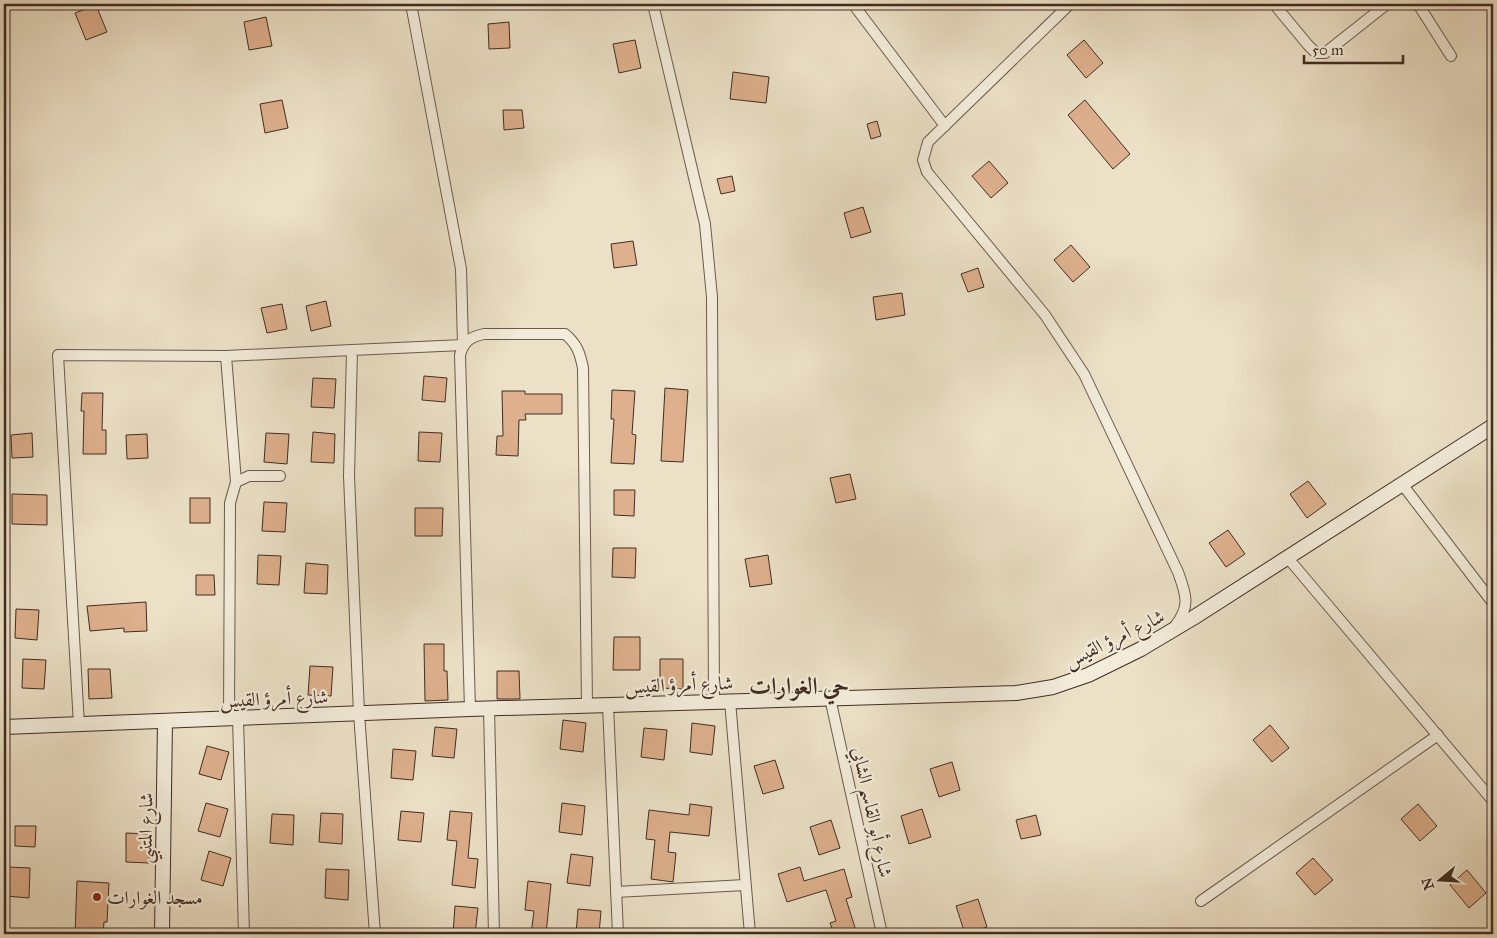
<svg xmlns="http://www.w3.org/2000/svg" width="1497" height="938" font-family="'IM FELL Great Primer',Amiri,serif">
	<rect width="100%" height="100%" fill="#ece1c7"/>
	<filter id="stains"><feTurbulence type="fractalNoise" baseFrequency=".004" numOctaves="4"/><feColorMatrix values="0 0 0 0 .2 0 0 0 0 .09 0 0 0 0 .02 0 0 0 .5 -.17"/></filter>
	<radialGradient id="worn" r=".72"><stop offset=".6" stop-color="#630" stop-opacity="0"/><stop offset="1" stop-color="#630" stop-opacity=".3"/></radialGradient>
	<g fill="#deb08d" stroke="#402d22">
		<path d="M96,5L107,32L86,40L75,13Z"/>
		<path d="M266,17L272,46L249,50L244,22Z"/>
		<path d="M509,22L510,48L489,49L488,24Z"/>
		<path d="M635,40L641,68L619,73L613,44Z"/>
		<path d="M1084,40L1103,63L1086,78L1067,55Z"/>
		<path d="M733,72L769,77L766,103L730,99Z"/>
		<path d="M282,100L288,128L265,133L260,104Z"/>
		<path d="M1085,100L1130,154L1113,169L1068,115Z"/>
		<path d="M503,110H522L524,128L504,130Z"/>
		<path d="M877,121L881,136L871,139L867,124Z"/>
		<path d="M989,161L1008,183L991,198L972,176Z"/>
		<path d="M732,176L735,191L721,194L717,179Z"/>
		<path d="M863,207L871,232L851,238L844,213Z"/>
		<path d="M633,241L637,265L614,268L611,244Z"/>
		<path d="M1071,245L1090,267L1073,282L1054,260Z"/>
		<path d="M978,268L984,287L968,292L961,274Z"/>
		<path d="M902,293L905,315L876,320L873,297Z"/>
		<path d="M326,301L331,326L311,331L306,306Z"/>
		<path d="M282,304L287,329L267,333L261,308Z"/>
		<path d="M424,376L447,378L445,402L422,400Z"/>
		<path d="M313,378L336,379L334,408L311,407Z"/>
		<path d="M665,388L688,390L683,462L661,461Z"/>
		<path d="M612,390L635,391L632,434L636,435L634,464L611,463L614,419H611Z"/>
		<path d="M502,391H525V394H562V414H525L526,420H519L518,456L496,455L497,436H503Z"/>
		<path d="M82,393H103L102,430H106V454H83L84,411H81Z"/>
		<path d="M313,432L335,434L334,463L311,462Z"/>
		<path d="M419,432L442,433L440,462L418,461Z"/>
		<path d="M32,433L33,457L12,458L11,435Z"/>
		<path d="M266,433L289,434L287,464L264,462Z"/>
		<path d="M147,434L148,458L127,459L126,435Z"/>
		<path d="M850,474L856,499L836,503L830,478Z"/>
		<path d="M1308,481L1326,504L1307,518L1290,494Z"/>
		<path d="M614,490H635L634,516L614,515Z"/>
		<path d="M12,494L47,495V525L12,524Z"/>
		<rect x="190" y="498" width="20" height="25"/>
		<path d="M264,502L287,503L285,532L262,531Z"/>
		<path d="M415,508H443L442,536H415Z"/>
		<path d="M1228,530L1245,554L1226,567L1209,543Z"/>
		<path d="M613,548H636L635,578L612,577Z"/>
		<path d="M258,555L281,556L279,585L257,584Z"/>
		<path d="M768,555L772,584L750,587L745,559Z"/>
		<path d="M306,563L328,565L327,594L304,593Z"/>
		<path d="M196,575H214L215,595H196Z"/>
		<path d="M146,602L147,631L124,632V628L90,631L87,606Z"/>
		<path d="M16,609L39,610L37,640L15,638Z"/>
		<path d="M614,637H640V670H613Z"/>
		<path d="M424,644H444V671H447L448,700L425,701Z"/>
		<path d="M23,659L46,660L44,689L22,688Z"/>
		<path d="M660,659H683V689L660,688Z"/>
		<path d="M310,666L333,667L331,696L308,695Z"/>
		<path d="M88,669H110L112,698L89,699Z"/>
		<path d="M497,671H519L520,699H497Z"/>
		<path d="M563,720L586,723L583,752L560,749Z"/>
		<path d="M692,723L715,726L712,755L690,752Z"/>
		<path d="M1270,725L1289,748L1272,762L1253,740Z"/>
		<path d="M435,727L457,729L454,758L432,756Z"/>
		<path d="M644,728L667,730L664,760L641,757Z"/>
		<path d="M207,746L229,752L221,780L199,774Z"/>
		<path d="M393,749L416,751L413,780L391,778Z"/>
		<path d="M775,760L784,788L763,794L754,766Z"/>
		<path d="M952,762L960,790L939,797L930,769Z"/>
		<path d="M206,803L228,809L220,837L198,831Z"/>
		<path d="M562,803L585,806L582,835L559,832Z"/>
		<path d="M690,804L712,807L709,836L670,832L668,852L676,853L673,882L651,879L655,840L646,839L649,810L689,815Z"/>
		<path d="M1418,804L1437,826L1420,841L1401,819Z"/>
		<path d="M922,809L931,837L909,844L901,816Z"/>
		<path d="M401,811L424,813L421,842L398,840Z"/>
		<path d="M450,811L472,813L468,858L478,859L475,888L452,885L457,841L447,840Z"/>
		<path d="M321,813L343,814L342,844L319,842Z"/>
		<path d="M272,814L294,815L293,845L270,843Z"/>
		<path d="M1036,815L1041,835L1021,839L1016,820Z"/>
		<path d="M831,820L840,848L819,855L810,827Z"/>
		<path d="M15,826H36L35,847L15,846Z"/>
		<path d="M126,833L149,834V863L126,862Z"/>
		<path d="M209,851L231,858L223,886L201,880Z"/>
		<path d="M571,854L593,857L590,886L567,883Z"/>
		<path d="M1313,858L1333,880L1315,895L1296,873Z"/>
		<path d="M8,867L30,868L29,898L6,896Z"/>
		<path d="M800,867L804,881L844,869L852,897L846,899L857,934H834L830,923L836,921L826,890L787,902L778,874Z"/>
		<path d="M326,869L349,870L348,900L325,898Z"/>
		<path d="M1467,870L1486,893L1469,908L1450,885Z"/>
		<path d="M77,881L109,883L107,922H104L103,934H75Z"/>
		<path d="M528,881L551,884L546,934H531L534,911L525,910Z"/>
		<path d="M978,899L987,927L965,934L956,906Z"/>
		<path d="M455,906L478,908L475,934H453Z"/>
		<path d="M578,909L601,911L599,934H576Z"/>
	</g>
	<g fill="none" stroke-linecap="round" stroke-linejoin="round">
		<g stroke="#6b5a4b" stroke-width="12">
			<g id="street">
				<path d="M653,4L705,224L712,297L714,701"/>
				<path d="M853,4L945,126"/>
				<path d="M1070,4L928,142L923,160L927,172L1045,315L1084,374L1178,572C1186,594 1191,606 1175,626"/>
				<path d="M1274,4L1308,45L1316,53H1325L1387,4"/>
				<path d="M1418,4L1451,56"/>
				<path d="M236,482L226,356L352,350"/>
				<path d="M1402,484L1493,603"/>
				<path d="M1287,557L1493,801"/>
				<path d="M830,698L882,934"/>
				<path d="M730,701L750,934"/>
				<path d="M608,705L618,934"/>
				<path d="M489,708L494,934"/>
				<path d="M470,709L460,355C464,341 470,337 484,334H565C577,344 580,353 583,368L587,705"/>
				<path d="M238,718L244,934"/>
				<path d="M229,719L230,503L236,482L249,476H280"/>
				<path d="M79,725L58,355L226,356"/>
				<path d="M616,892L745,885"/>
				<path d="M1201,901L1438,735"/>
				<path d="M375,934L359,713L349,476L352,350L463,345L461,269L411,4"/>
			</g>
		</g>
		<g stroke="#402d22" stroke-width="16">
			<g id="secondary">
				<path d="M4,727L470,709L1016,693L1053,687L1088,675L1141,649L1193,618L1493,426"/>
				<path d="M162,934L165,721"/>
			</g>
		</g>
		<use href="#street" stroke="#f3ecdb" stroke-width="10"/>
		<use href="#secondary" stroke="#f3ecdb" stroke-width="14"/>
	</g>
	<circle fill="#8f2418" stroke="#f3ecdb" stroke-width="2" cx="97" cy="897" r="5"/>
	<g text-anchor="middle" stroke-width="4.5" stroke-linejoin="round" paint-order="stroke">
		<g font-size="19" fill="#402d22" stroke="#f3ecdb">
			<text transform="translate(1114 638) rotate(-26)" y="7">شارع أمرؤ القيس</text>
			<text transform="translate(679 684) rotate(-2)" y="7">شارع أمرؤ القيس</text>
			<text transform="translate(274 698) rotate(-2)" y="7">شارع أمرؤ القيس</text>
			<text transform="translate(873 812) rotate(78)" y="7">شارع أبو القاسم الشابي</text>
			<text transform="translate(145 828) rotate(-89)" y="7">شارع المتنبي</text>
		</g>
		<g font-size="19" fill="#402d22" stroke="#f3ecdb" text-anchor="start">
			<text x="107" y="904">مسجد الغوارات</text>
		</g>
		<g font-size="24" font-weight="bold" fill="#402d22" stroke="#f3ecdb">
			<text x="799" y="694">حي الغوارات</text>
		</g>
	</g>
	<rect width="1497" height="938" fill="none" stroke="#ece1c7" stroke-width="20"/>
	<rect x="5" y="5" width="1487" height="928" fill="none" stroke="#402d22" stroke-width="2.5"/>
	<rect x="10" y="10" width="1477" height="918" fill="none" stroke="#402d22"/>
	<g transform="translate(1440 880) rotate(252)" stroke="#f3ecdb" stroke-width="4" paint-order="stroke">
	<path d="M0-4L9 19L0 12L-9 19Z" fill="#402d22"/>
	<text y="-8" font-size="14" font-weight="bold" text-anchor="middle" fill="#402d22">N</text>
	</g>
	<path d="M1304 55v8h99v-8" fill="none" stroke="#402d22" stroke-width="2.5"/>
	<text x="1312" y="55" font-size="15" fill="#402d22" stroke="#f3ecdb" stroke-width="4" paint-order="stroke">50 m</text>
	<rect width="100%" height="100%" filter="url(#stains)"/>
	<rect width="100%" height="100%" fill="url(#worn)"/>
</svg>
